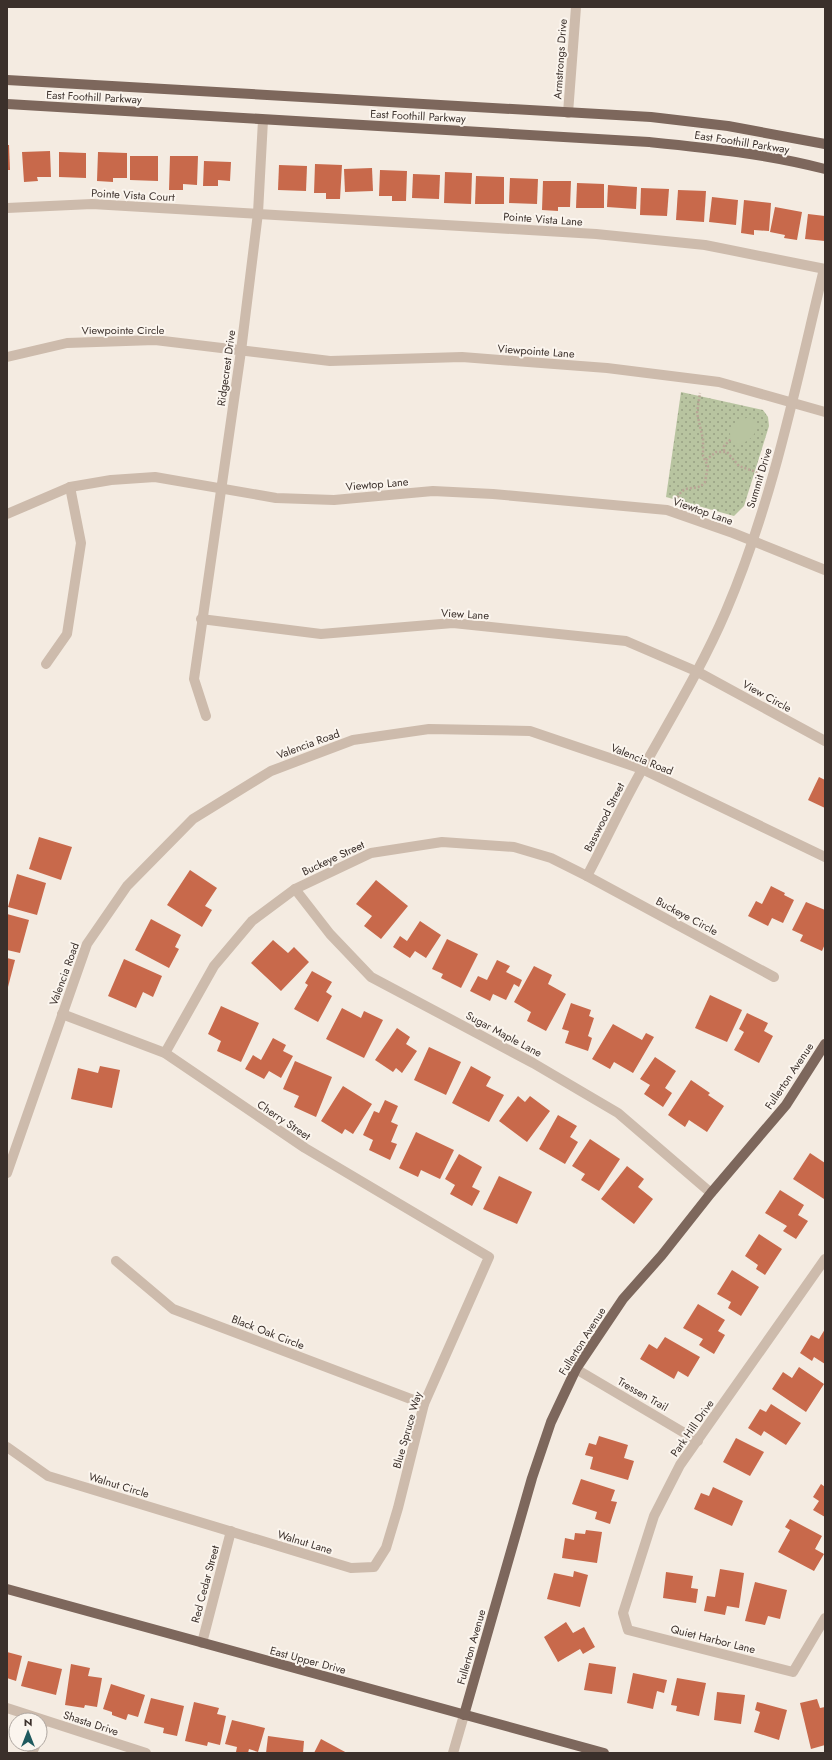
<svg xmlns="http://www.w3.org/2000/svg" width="832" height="1760" font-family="Jost,sans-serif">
	<defs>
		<pattern id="park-dots" width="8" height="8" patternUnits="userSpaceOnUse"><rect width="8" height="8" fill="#b8c4a0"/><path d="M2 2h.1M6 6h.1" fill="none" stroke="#97a083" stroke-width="1.8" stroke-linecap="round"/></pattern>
	</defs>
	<rect width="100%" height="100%" fill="#f4ebe1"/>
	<path fill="url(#park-dots)" d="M681,392L763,410L768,417L769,426L744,506L734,516L666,497Z"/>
	<path fill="#b8c4a0" d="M747,418C775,429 728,462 730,430L740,420Z"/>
	<g fill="#c8694b">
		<path d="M7,145H9L10,170H7Z"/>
		<path d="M50,151L51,177H37L38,181L24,182L22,152Z"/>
		<path d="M59,152L86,153V178L59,177Z"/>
		<path d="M98,152L127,153V178H113V182L97,181Z"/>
		<path d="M130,156H158V181L130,180Z"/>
		<path d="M170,156H198L197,185L183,184V190H169Z"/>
		<path d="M204,161L231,162L230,181L218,180V186H203Z"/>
		<path d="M315,164L342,165L340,199H326V193H314Z"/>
		<path d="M279,165L307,166L306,191L278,190Z"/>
		<path d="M372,168L373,191L345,192L344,169Z"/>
		<path d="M380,170L407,171L406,201H392V196H379Z"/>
		<path d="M445,172L472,173L471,204L444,203Z"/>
		<path d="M413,174L440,175L439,199L412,198Z"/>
		<path d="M476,176L504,177V204H475Z"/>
		<path d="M510,178L538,179L537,204L509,203Z"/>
		<path d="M543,181H571L570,207H558V211L542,210Z"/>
		<path d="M577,183L604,184V208H576Z"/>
		<path d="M608,185L637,187L636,209L607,207Z"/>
		<path d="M641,188L669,189L667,216L640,215Z"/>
		<path d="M678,190L706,191L704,222L676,220Z"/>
		<path d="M712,197L738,200L736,225L709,222Z"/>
		<path d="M744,200L771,203L769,231L754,230V235L741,233Z"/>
		<path d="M775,207L802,212L797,240L784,238L785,235L770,232Z"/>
		<path d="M808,214L825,216V241L805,239Z"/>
		<path d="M819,777L825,780V808L808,800Z"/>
		<path d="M39,837L72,847L61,880L29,869Z"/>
		<path d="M190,870L217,888L205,906L212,910L202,927L167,905Z"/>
		<path d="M17,874L46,883L37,915L8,907Z"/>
		<path d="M376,880L408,906L381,939L364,926L372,916L356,904Z"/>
		<path d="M771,886L785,893L784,895L794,900L783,923L772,918L768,926L748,916L756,901L762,904Z"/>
		<path d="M806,902L825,910V944L822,951L800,941L803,935L792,930Z"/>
		<path d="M7,914L29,920L20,953L7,950Z"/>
		<path d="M151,919L181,935L175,947L179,949L169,968L135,950Z"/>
		<path d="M420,921L441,935L426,958L415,951L410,958L393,947L400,936L407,941Z"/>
		<path d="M447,939L478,954L461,988L441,978L443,974L432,969Z"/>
		<path d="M273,940L288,953L294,947L309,962L281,991L251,963Z"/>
		<path d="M7,958L15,960L8,987H7Z"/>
		<path d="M124,959L162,976L153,997L143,992L136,1008L108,996Z"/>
		<path d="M497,960L510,966L506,972L522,980L519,987L514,984L506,1000L493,994L490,1001L470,991L478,976L487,980Z"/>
		<path d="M534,966L552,975L548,984L566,994L546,1031L527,1021L531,1012L514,1002Z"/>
		<path d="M312,971L332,982L326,992L332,996L318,1022L294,1009L308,985L305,983Z"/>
		<path d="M710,995L742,1010L727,1042L695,1028Z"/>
		<path d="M571,1003L591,1010L589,1016L594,1018L588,1036L592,1038L588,1051L565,1043L569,1031L562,1029Z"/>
		<path d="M221,1006L259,1023L241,1062L217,1051L221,1041L208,1034Z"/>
		<path d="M342,1008L361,1018L364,1011L383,1020L364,1058L326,1039Z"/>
		<path d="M747,1013L768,1023L764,1031L773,1036L759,1063L734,1050L744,1032L739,1029Z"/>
		<path d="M613,1024L642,1040L646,1033L654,1037L633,1073L614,1062L610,1069L592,1059Z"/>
		<path d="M397,1028L410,1037L406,1044L417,1051L402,1073L396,1068L393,1072L375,1060Z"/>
		<path d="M273,1038L286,1045L283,1051L293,1056L281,1078L269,1071L264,1079L245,1069L253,1055L261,1060Z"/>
		<path d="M429,1047L461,1062L446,1095L414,1080Z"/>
		<path d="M655,1057L676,1071L665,1088L672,1093L663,1107L644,1094L650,1085L640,1079Z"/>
		<path d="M295,1061L332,1077L316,1117L294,1107L299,1096L283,1089Z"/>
		<path d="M100,1066L120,1070L112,1108L71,1099L78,1068L98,1073Z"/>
		<path d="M471,1066L491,1077L486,1086L504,1095L489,1122L452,1103Z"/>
		<path d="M691,1080L710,1093L708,1095L724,1106L707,1132L689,1120L685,1127L668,1115Z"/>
		<path d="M343,1086L372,1104L353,1134L345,1129L342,1134L321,1121Z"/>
		<path d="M518,1096L525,1102L530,1096L550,1111L527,1142L499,1121Z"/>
		<path d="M385,1100L398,1106L391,1122L398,1125L391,1142L397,1144L390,1160L369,1150L373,1140L363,1135L374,1111L379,1113Z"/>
		<path d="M558,1115L577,1126L570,1137L578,1142L565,1164L539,1149Z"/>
		<path d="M416,1132L454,1150L440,1179L421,1170L418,1177L399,1168Z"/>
		<path d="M590,1139L620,1159L599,1191L581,1180L585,1174L572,1166Z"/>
		<path d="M810,1153L825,1163L824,1199L793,1179Z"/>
		<path d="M459,1154L482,1167L472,1187L480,1191L472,1206L450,1194L455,1185L445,1179Z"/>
		<path d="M627,1166L644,1179L638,1187L653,1199L634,1224L601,1199Z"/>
		<path d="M499,1176L532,1192L517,1224L483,1209Z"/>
		<path d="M780,1190L804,1205L798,1215L808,1221L796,1239L783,1231L787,1226L765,1213Z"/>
		<path d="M759,1234L782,1249L765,1275L756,1269L758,1265L745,1256Z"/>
		<path d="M732,1270L759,1287L741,1316L728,1308L731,1302L717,1294Z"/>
		<path d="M698,1304L725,1320L718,1331L725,1335L714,1354L699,1345L703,1339L683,1328Z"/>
		<path d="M825,1329V1364L814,1357L812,1361L800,1353L811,1335L819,1339Z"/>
		<path d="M665,1337L700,1357L688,1377L678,1371L674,1379L640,1359L649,1344L657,1349Z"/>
		<path d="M799,1367L824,1384L806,1412L772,1389L783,1372L792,1378Z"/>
		<path d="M771,1404L801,1423L786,1445L764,1431L761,1436L748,1428L760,1409L766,1412Z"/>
		<path d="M599,1436L628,1445L624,1458L634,1461L628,1480L590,1469L593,1457L585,1455L589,1443L596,1445Z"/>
		<path d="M736,1438L764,1452L750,1476L723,1462Z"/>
		<path d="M581,1479L615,1490L611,1501L617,1502L610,1524L595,1519L597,1512L572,1504Z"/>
		<path d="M821,1484L825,1487V1517L813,1510L819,1501L813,1497Z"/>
		<path d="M713,1487L743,1501L732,1526L694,1509L701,1493L709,1496Z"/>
		<path d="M790,1519L822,1536L815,1549L824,1554L814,1571L778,1552L790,1530L785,1527Z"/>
		<path d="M586,1530L602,1532L597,1563L562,1558L565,1538L574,1540L575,1533L585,1534Z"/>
		<path d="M720,1569L744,1573L739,1608L727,1606L725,1615L704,1611L707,1596L715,1597Z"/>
		<path d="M574,1571L588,1575L580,1607L547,1599L554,1573L573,1577Z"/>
		<path d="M666,1572L693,1576L691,1588L698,1589L696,1603L663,1598Z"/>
		<path d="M755,1582L787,1590L780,1619L768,1616L765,1625L745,1621Z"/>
		<path d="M566,1622L573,1633L584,1627L595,1647L583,1654L580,1649L558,1662L544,1637Z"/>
		<path d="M7,1652L22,1656L16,1681L7,1678Z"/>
		<path d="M28,1661L62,1669L56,1695L21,1686Z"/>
		<path d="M589,1663L616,1667L612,1694L584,1690Z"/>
		<path d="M71,1664L90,1668L88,1676L102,1678L97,1707L85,1705L84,1708L65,1705Z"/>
		<path d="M633,1673L667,1680L664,1693L657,1691L653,1709L627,1703Z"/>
		<path d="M677,1678L706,1683L699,1716L676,1711L677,1706L671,1705Z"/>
		<path d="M111,1684L145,1695L138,1717L128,1714L126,1720L112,1715V1712L103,1709Z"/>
		<path d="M717,1692L745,1695L741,1724L714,1720Z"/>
		<path d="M151,1698L184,1706L177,1736L163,1733L164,1728L144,1723Z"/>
		<path d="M817,1699L820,1708L825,1707V1745L811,1749L800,1703Z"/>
		<path d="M194,1702L219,1708L217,1714L226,1716L220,1745L208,1742L207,1746L185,1741Z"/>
		<path d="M757,1702L787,1710L779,1740L754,1732L760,1712L755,1710Z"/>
		<path d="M232,1720L265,1728L258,1752L249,1749L248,1753H239L236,1752L237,1747L225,1744Z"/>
		<path d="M268,1736L304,1741L303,1753H266Z"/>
		<path d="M321,1739L347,1753H314Z"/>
	</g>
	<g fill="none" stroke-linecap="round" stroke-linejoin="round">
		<g stroke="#b9a596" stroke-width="2.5" stroke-dasharray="2 2" stroke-linecap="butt">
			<path d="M724,451V446L731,439"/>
			<path d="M706,460L716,452H727L739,466L759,473"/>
			<path d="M676,501C684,480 696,494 705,482L708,466L703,456V439L697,413L700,393"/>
		</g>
		<g stroke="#cdbbac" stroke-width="10">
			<path d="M568,113L576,7"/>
			<path d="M7,208L92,204L596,234L705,245L825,269"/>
			<path d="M7,357L67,343L155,340L330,361L462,357L607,368L719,382L825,412"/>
			<path d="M7,514L70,487L111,480L155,477L276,498L334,500L433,491L493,494L667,510L733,533L825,570"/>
			<path d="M201,619L321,634L453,623L626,641L698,672L825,741"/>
			<path d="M46,664L67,634L81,543L70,487"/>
			<path d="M206,716L194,679L241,351L258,213L263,120"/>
			<path d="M587,876C606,840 623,803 643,768C672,716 703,665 726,611C773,501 796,384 824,269"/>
			<path d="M295,889L330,934L371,977L533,1063L618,1113L711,1193"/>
			<path d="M165,1053L214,966L252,921L295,889L371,853L442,842L514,847L551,858L587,876L774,977"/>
			<path d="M7,1173L87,944L127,886L193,819L271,771L353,740L429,729L530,731L642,769L825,857"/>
			<path d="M825,1259L680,1465L654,1516L623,1613L628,1630L793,1672L825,1618"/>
			<path d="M116,1261L173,1309L424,1404"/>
			<path d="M576,1369L698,1441"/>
			<path d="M7,1447L48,1476L351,1568L374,1567L386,1548L398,1508L424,1404L489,1257L305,1148L165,1053L62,1014"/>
			<path d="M202,1643L231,1531"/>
			<path d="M7,1708L146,1753"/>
			<path d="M40,1732L44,1721"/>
			<path d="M32,1753L36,1744"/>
			<path d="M453,1753L464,1715"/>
		</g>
		<g stroke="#7d675c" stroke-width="10">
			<path d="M7,80L651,117L728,126L825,144"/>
			<path d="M7,104L649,142C708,148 768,154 825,169"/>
			<path d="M7,1589L604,1753"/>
			<path d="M464,1715L532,1478L551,1422L576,1369L623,1299L662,1255L711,1193L786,1105L825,1044"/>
		</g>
	</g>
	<g text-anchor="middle" stroke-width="4" stroke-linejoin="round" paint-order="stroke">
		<g font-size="11" fill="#3b302b" stroke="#fbf5ee">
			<text transform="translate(560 59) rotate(-86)" y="4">Armstrongs Drive</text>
			<text transform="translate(94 97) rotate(3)" y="4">East Foothill Parkway</text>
			<text transform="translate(418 116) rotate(3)" y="4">East Foothill Parkway</text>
			<text transform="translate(742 142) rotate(9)" y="4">East Foothill Parkway</text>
			<text transform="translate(133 195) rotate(3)" y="4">Pointe Vista Court</text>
			<text transform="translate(543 219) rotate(4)" y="4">Pointe Vista Lane</text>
			<text x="123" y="334">Viewpointe Circle</text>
			<text transform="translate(536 351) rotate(4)" y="4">Viewpointe Lane</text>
			<text transform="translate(226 368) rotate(-82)" y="4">Ridgecrest Drive</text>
			<text transform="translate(759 478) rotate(-73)" y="4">Summit Drive</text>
			<text transform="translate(377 484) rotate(-5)" y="4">Viewtop Lane</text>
			<text transform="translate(703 511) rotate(19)" y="4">Viewtop Lane</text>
			<text transform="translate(465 614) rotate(3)" y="4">View Lane</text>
			<text transform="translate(767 696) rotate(29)" y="4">View Circle</text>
			<text transform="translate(308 744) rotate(-20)" y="4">Valencia Road</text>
			<text transform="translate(642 759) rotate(22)" y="4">Valencia Road</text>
			<text transform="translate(604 817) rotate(-63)" y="4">Basswood Street</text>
			<text transform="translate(333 858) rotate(-25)" y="4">Buckeye Street</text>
			<text transform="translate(687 916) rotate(28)" y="4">Buckeye Circle</text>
			<text transform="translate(64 974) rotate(-70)" y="4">Valencia Road</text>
			<text transform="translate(504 1034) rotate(28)" y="4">Sugar Maple Lane</text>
			<text transform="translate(789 1076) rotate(-56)" y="4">Fullerton Avenue</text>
			<text transform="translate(284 1120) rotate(34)" y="4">Cherry Street</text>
			<text transform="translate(268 1332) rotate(21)" y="4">Black Oak Circle</text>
			<text transform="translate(582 1341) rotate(-58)" y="4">Fullerton Avenue</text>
			<text transform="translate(643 1394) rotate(30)" y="4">Tressen Trail</text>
			<text transform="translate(692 1428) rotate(-55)" y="4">Park Hill Drive</text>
			<text transform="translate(407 1430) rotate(-74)" y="4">Blue Spruce Way</text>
			<text transform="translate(119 1485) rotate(17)" y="4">Walnut Circle</text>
			<text transform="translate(305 1542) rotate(17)" y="4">Walnut Lane</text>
			<text transform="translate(205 1584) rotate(-75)" y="4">Red Cedar Street</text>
			<text transform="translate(713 1639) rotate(14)" y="4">Quiet Harbor Lane</text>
			<text transform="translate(471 1647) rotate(-74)" y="4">Fullerton Avenue</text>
			<text transform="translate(308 1660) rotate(15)" y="4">East Upper Drive</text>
			<text transform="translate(91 1723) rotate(18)" y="4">Shasta Drive</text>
		</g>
	</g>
	<rect width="832" height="1760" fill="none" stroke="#3b302b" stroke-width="16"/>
	<g transform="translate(28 1732)"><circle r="19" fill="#fbf5ee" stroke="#aea6a0"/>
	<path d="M0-3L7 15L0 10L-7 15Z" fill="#1f5a5e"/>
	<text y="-6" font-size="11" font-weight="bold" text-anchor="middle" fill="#3b302b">N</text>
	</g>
</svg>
